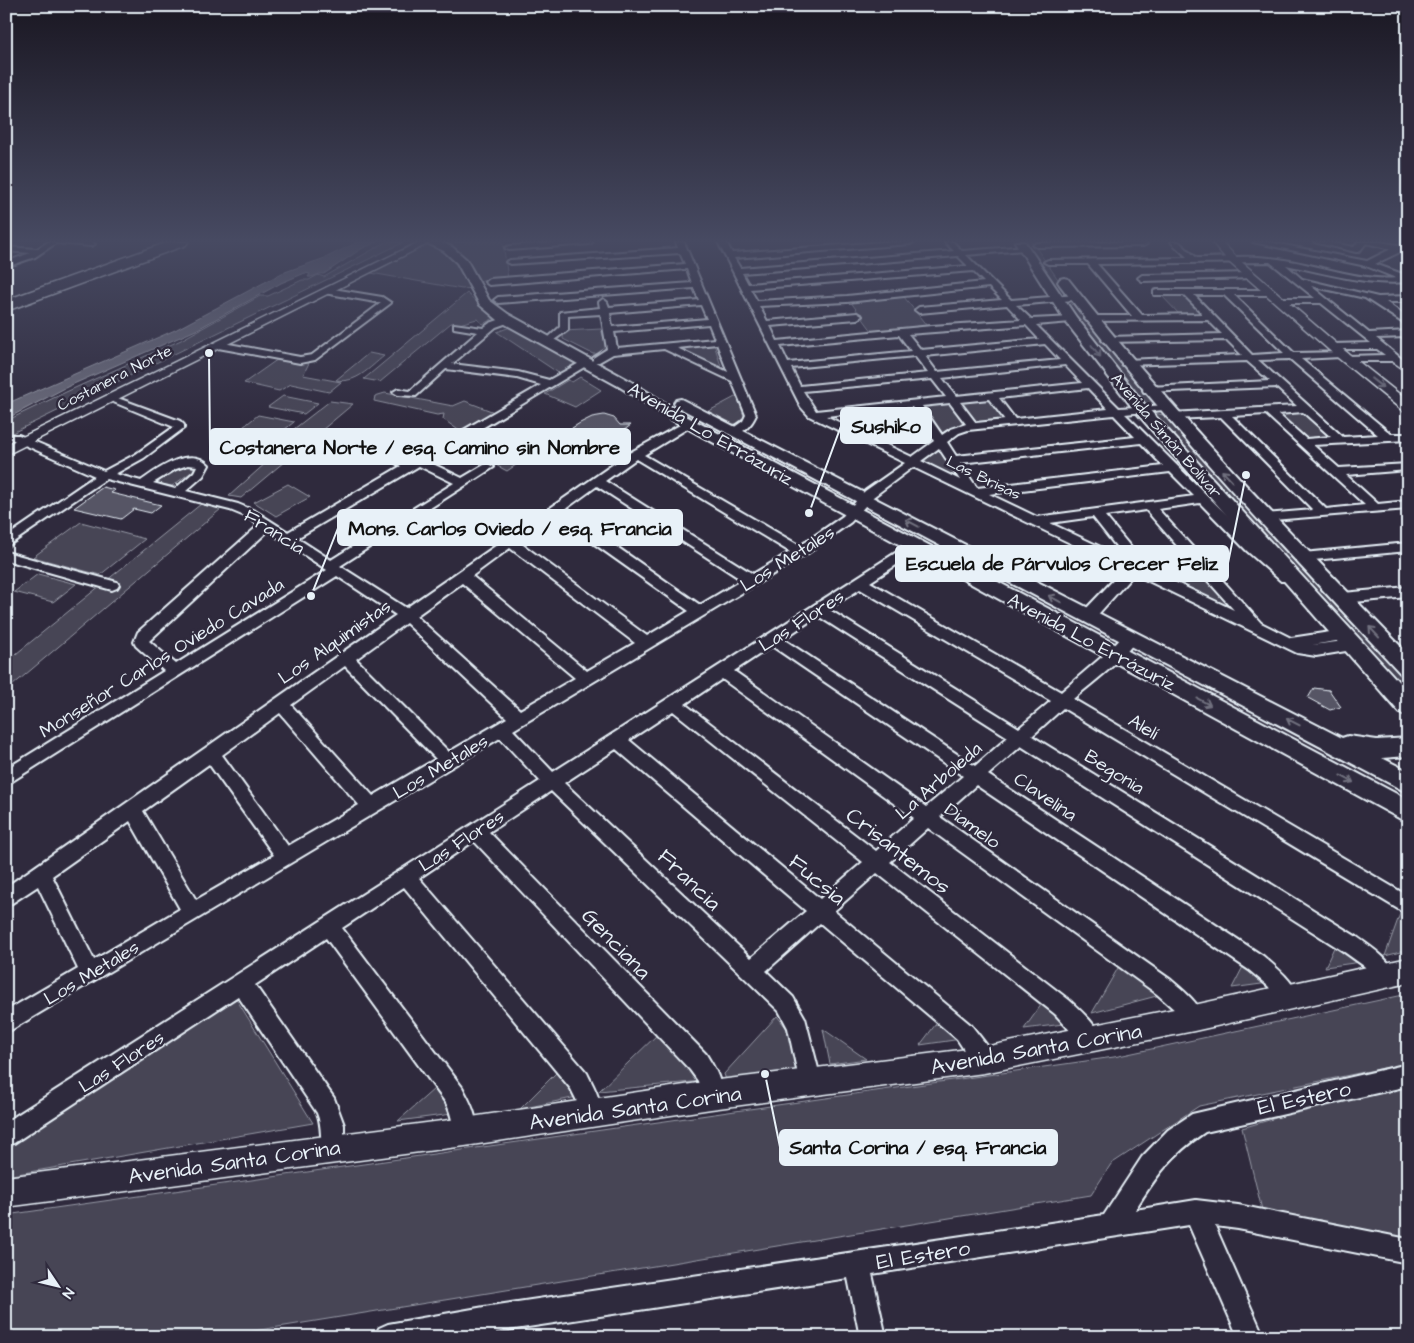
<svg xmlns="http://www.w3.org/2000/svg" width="1414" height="1343" font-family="'Architects Daughter',sans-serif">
	<rect width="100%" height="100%" fill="#2f2a3d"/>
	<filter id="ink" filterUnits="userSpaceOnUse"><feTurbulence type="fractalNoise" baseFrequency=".02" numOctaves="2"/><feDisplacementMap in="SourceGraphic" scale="10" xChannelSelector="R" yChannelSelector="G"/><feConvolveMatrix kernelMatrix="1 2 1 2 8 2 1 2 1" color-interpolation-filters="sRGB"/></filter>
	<g filter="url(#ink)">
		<g fill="#464455" stroke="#979aa6">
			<path d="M386,242H404L6,436V421L66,392L181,340L260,296H268L302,280H309L318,275L324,277Z"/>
			<path d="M434,242H503L508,279L471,282L474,288L462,289L371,273L388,263Z"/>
			<path d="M1024,242H1032L1069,295H1061Z"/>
			<path d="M467,293L494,318L483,324L477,319L459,324L451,323L380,382L364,379Z"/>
			<path d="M1183,294L1203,315H1180L1161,295Z"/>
			<path d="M898,295L904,297L927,326L924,328L878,332L872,331L850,301Z"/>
			<path d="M1061,299H1072L1161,409L1144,406Z"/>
			<path d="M510,327L577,363V364L560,374L497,332Z"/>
			<path d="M601,329L607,349L598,354H593L563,339L564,331Z"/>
			<path d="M714,344L722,369L676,347Z"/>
			<path d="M369,353L384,356C369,368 356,384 336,380Z"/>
			<path d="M278,359L309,363L303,375L341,382L329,392L291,384L279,391L244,383Z"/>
			<path d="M580,377L601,390L575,407L545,394L568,380L572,382Z"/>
			<path d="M385,393L453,406L465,401L494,412L461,432L443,419L444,414L437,415L374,401L375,396Z"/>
			<path d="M283,396L318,403L304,414L268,407Z"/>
			<path d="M737,396L745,419L740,424H731L707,412Z"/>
			<path d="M990,398L1007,419L980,423L975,422L960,401Z"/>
			<path d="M330,401L353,404L241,498L229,496L286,445L281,439Z"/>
			<path d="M951,401L965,420L943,437L920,404Z"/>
			<path d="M1301,410L1333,439L1304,440L1274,413Z"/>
			<path d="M1149,412L1168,416L1408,673V699Z"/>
			<path d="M258,415L294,422L279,434L243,427Z"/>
			<path d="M523,439L541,448L507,471L488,461Z"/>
			<path d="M942,448L964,483L927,465L925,460Z"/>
			<path d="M182,464L197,468L172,486L157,483Z"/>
			<path d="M288,484L310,497L276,516L254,502Z"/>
			<path d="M201,504L221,509L6,691V662Z"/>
			<path d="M81,522L145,539L100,575L33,557Z"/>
			<path d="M1195,561L1248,620L1148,568Z"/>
			<path d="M38,574L76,584L53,602L14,592Z"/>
			<path d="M1402,908L1408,912V950L1385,956Z"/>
			<path d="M1337,941L1368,961L1325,967Z"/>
			<path d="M1122,961L1168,993L1092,1013Z"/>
			<path d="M1246,961L1276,982L1232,988Z"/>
			<path d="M1408,994V1063L1199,1106L1111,1164L1091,1195L217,1337H6V1215L1114,1057Z"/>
			<path d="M235,997L313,1123L6,1176V1149Z"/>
			<path d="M1044,1001L1071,1023L1024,1029Z"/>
			<path d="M777,1016L792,1035L802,1070L727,1083L724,1074Z"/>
			<path d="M942,1016L968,1038L920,1045Z"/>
			<path d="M823,1029L866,1059L830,1064Z"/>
			<path d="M660,1032L702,1081L599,1091Z"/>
			<path d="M557,1072L577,1097L520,1109Z"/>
			<path d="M1408,1084V1239L1263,1214L1242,1128L1351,1096Z"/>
			<path d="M434,1089L452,1114L398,1121Z"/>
		</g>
		<path fill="#696978" stroke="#9c9fab" d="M358,242H377L361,249L324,274C317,273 314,278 308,277L310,274L305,273L281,283L196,330L69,386L6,419V404L175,330L282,273L325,258Z"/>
		<g fill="#575565" stroke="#e8f1f8">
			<path d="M604,415L614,418L620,425H631L615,437L602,443H580L570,438L572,428L580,423L592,417Z"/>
			<path d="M103,487L115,490L111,493L161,505L151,513L134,509L121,519L74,508Z"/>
			<path d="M1314,688L1329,690L1341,707L1330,710L1308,698Z"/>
		</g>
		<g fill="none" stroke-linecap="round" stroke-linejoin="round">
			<g stroke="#e8f1f8" stroke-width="4">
				<g id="minor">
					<path d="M48,242H91L95,244L91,246L56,243L35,257L6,267V262L30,253L6,251V247L37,249Z"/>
					<path d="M561,242H593L589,244L509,250L505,248L509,246Z"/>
					<path d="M676,242H684L756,415C752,424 743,436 731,433L729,431L743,421L746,415L732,381L664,349L613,354L599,362H593V358L607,349L601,314L568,316V330L554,340L549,337L560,327V312L600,308L599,302L603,299L607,302L609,307L699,300L694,288L498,303L494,300L498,297L692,283L687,269L489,285L485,282L489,279L685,264L680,253L510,264L506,262L510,260L678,248ZM701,305L707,319L612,327L610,313ZM709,324L715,339L617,348L614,332ZM717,344L728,372L677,348Z"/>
					<path d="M718,242H726L732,253L883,242H914L910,244L734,258L740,268L954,251L945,242H953L962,251L1027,246L1028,248L1024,250L966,255L1011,300L1077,295L1078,297L1074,300L1016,305L1031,319L1074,317L1076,319L1071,322L1036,325L1119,408L1167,405L1168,407L1163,410L1125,414L1257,545L1293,578L1291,581H1281L1247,551L1200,503L1158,509L1261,623L1291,638L1343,630L1348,631L1350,635L1348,639L1312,645L1352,640L1357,641L1359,645L1357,649L1352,650L1316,656L1297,653L1134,574L1093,620H1083L1081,616L1083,612L1124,569L913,467L873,497L851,522L805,555L513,730L553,772L911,543H921L922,546L921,549L870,582L1061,692L1110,650L1125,634L1130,633L1135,634L1137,638C1124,660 1093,682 1073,699L1408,896V915L1063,708L1032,736L1357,937C1372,948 1389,958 1396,976L1393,983L1386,986L1379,983L1364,966L1343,951L1021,746L988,775L1263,956C1277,968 1292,980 1299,997L1296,1004L1289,1007L1282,1004L1268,986L1249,970L976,785L940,817L1171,980C1184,991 1198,1002 1204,1018L1201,1025L1194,1028L1187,1025L1176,1011L1157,994L928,828L890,862L1069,1000C1082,1012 1095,1023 1102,1039L1098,1046L1091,1050C1081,1045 1064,1023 1055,1014L877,873L834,911L971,1025L992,1052L995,1060L992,1068L984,1071L976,1068L957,1039L820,923L766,971L793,997L805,1018L822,1084L819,1092L811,1095L803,1092L800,1084L788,1028L779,1011L551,791L489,832L706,1054C715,1069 726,1085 719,1103L711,1106L703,1103L698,1081L690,1070L474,841L419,878L587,1073C594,1088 605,1104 598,1121L590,1124L582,1121L576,1099L571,1089L404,887L342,928L462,1087C471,1104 481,1121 473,1140L465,1143L457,1140C452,1127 453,1116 446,1103L326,938L255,985L334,1098L344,1125V1148L341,1156L333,1159L325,1156C319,1142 323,1127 317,1113L238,996L14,1143L6,1146V1122L540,781L500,738L6,1033V1011L78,969L38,886L6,907V887L396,615L337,576L6,785V769L164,671L136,646L134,642L138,632L259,525L247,517L230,510L106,479L6,547V537L95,476L11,439L9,437L11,435H19L104,471L136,454L174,427L106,399L107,397H115L180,421L184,425V428L144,458L115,474L141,481C158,469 190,445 209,465L203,476L186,491L238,504L255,511L288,532L401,466L358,442L356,440L358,438H366L410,461L541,385L517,378L446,369L416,396L398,395L393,392L398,389L410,391L478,332L454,328V324L483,328L490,323L507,317L512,320L510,322L496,327L452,364L518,372L549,380L583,361L586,360L591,363L427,461L462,478L484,465L488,464L494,467L340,566L406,608L631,452L689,420L694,423L693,425L644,455L800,546L843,516L865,491L905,463L809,416L801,407ZM958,256L968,266L748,284L742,273ZM973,271L984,282L847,296L757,301L750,289ZM989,287L1002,300L919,307L915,310L919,313L1007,305L1021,320L932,326L777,341L770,326L857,319L862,316L857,313L767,321L759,306L847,302ZM1026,325L1039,339L921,350L908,334ZM899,335L911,351L788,363L780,346ZM1045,344L1060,360L937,372L925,356ZM915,356L928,373L800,386L791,368ZM1065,365L1082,383L956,396L942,378ZM932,379L946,397L816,411L803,391ZM1088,388L1108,409L1015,419L999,398ZM989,399L1005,420L976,423L960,402ZM950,403L966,424L951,429L942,435L922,406ZM912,407L934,441L912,457L826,416ZM1114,415L1135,437L956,456L947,442L959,433L968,430ZM1141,443L1163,466L977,488L960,463ZM939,448L960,480L921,461ZM636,459L790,552L753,574L605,481ZM188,465L197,466L194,472L175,489L153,483L176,469ZM419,466L454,483L331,560L297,538ZM1170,472L1194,496L1037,517L989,494ZM597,486L742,580L700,605L564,510ZM1146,510L1185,555L1143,562L1105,516ZM555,516L689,611L647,636L519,542ZM1093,517L1126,559L1050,523ZM268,531L327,570L176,664L149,641ZM510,548L635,643L587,671L472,576ZM1192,563L1234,610L1149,570ZM462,583L575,678L520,710L416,616ZM860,589L1051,701L1019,728L828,609ZM818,616L1008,737L975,766L783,639ZM406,623L507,718L449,752L356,659ZM772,646L963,776L926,807L734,671ZM345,666L436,759L373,796L291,705ZM722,679L914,818L876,851L685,704ZM673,711L863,862L820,899L629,740ZM280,713L359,805L288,846L222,755ZM616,749L806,911L751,958L564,783ZM209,764L274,855L196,900L143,811ZM130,821L180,909L94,960L52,876Z"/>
					<path d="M1131,242H1143L1147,244L1143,246L1037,247L1033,245L1037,243Z"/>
					<path d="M1171,242H1179L1197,258C1221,258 1246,255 1270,258C1308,261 1359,282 1396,278L1366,266L1253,242H1268L1367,261L1391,249L1366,243L1359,252H1356L1314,242H1328L1354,247L1358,242H1380L1398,245L1408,242V246L1404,250L1375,264L1408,276V282C1367,286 1325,273 1286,265L1302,279L1378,297L1408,296V302H1386L1408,318V326L1365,298L1311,286L1369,333L1408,331V337L1376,338L1408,364V372L1392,361H1344L1342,359L1347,356L1385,355L1377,349H1329V345L1332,344L1371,343L1321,303H1277L1276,301L1280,298H1315L1270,262L1097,264L1142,315L1203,314L1184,295H1154V291L1157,290H1273V294L1270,295H1234L1294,353L1344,352V356L1341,357L1301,359L1391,434H1408V440L1313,445L1339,468L1408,464V470L1346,475L1378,504L1408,501V509L1261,521L1259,518L1265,514L1313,510L1221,417L1171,419L1166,416L1171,413L1297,406L1276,387L1144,392L1143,390L1144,388L1148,387L1270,381L1247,361L1122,365V361L1125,360L1242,355L1227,340L1104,342L1102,340L1107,337L1222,334L1208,320L1087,321L1085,319L1090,316H1132L1088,264H1048L1044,262L1048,260L1188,258ZM1194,295H1224L1284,353L1252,355ZM1290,359L1378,435L1343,437L1258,360ZM1303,412L1331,437L1306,439L1278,414ZM1266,414L1365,505L1326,509L1232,416Z"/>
					<path d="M1252,273L1256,276L1255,278L1142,281L1138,278L1142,275Z"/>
					<path d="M327,288L382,297L391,303L315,360L300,363L218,348L213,345L218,342L300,357L312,355L381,303L324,293L323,291Z"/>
					<path d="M1408,543V551L1303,561L1296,557L1303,553Z"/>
					<path d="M6,552L117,582L119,585L117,588L112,590L6,560Z"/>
					<path d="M1408,587V597L1343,603L1338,601L1336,598L1338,595L1343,593Z"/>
					<path d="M1408,1064V1086L1205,1132C1171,1155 1156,1176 1135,1210L1196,1200L1238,1205L1408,1239V1263L1238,1229L1215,1226L1264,1337H1238L1189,1225L872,1274L886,1337H860L848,1278L496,1332V1337H375L379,1328L388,1324L484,1307L1104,1215L1142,1157L1168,1130L1192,1114Z"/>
				</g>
			</g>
			<g stroke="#e8f1f8" stroke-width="3">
				<g id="tertiary">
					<path d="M419,242H431L6,455V445Z"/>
					<path d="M1212,242H1222L1237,258L1345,351L1408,401V412L1403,411L1337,357L1229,262Z"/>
					<path d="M1408,958V983L1194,1031L984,1073L711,1109L465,1146L6,1207V1177L465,1118L711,1081L984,1047L1194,1005Z"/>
				</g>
			</g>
			<g stroke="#e8f1f8" stroke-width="4">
				<g id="secondary">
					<path d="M428,242H441L452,247L466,259L489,300L508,314L630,381L684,415L1408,800V823L674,421L620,387L498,320L480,305L457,263L444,251L429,244Z"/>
					<path d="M1015,242H1025L1076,317L1145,405L1408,692V716L1400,713L1135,411L1066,322Z"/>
					<path d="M1064,278L1068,279C1173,413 1290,533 1408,654V676L1401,674C1283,547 1164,422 1060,285L1058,282L1060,279Z"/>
					<path d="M681,399L1342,738L1348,736L1377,740L1408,738V756L1382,758L1408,771V793L676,406L674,403L676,400Z"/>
				</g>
			</g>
			<g stroke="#e8f1f8" stroke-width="3">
				<path id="motorway" d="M168,242H188L186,245L6,311V300Z"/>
			</g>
			<use href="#minor" fill="#2f2a3d" fill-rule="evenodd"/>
			<use href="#tertiary" fill="#2f2a3d" fill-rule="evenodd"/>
			<use href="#secondary" fill="#2f2a3d" fill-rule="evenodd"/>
			<use href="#motorway" fill="#2f2a3d" fill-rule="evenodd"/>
		</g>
		<defs><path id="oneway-shaft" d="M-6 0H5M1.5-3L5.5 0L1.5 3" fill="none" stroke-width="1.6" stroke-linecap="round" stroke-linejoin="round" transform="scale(1.25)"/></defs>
		<g stroke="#70707e">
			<use href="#oneway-shaft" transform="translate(1096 351) rotate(52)"/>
			<use href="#oneway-shaft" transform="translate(1377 383) rotate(38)"/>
			<use href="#oneway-shaft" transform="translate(1227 476) rotate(-133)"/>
			<use href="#oneway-shaft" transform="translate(912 523) rotate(-152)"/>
			<use href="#oneway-shaft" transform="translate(1055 599) rotate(-152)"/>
			<use href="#oneway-shaft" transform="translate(1374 632) rotate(-133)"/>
			<use href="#oneway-shaft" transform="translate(1204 702) rotate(28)"/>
			<use href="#oneway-shaft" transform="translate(1293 722) rotate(-153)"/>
			<use href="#oneway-shaft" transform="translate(1347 779) rotate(28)"/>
		</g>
	</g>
	<linearGradient id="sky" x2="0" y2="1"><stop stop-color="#1a1722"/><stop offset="0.56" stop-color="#474a62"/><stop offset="1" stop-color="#474a62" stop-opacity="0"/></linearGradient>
	<rect width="1414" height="430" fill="url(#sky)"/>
	<g text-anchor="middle" stroke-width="5" stroke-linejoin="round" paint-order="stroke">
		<g font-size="16" fill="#e8f1f8" stroke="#2f2a3d">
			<text transform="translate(114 377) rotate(-27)" y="6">Costanera Norte</text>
			<text transform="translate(1167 435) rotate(49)" y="6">Avenida Simón Bolívar</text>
			<text transform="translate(984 477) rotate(26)" y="6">Las Brisas</text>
		</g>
		<g font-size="19" fill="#e8f1f8" stroke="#2f2a3d">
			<text transform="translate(711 433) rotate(30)" y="7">Avenida Lo Errázuriz</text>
			<text transform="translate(275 531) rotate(32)" y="7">Francia</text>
			<text transform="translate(787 558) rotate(-32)" y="7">Los Metales</text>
			<text transform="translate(801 620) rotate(-33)" y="7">Las Flores</text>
			<text transform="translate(334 641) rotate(-35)" y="7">Los Alquimistas</text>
			<text transform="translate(1092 641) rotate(28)" y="7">Avenida Lo Errázuriz</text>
			<text transform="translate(161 657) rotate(-32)" y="7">Monseñor Carlos Oviedo Cavada</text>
			<text transform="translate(1144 726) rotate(31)" y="7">Alelí</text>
			<text transform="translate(440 766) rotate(-31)" y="7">Los Metales</text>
			<text transform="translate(1115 771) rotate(32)" y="7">Begonia</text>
			<text transform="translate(938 780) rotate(-41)" y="7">La Arboleda</text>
			<text transform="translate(1046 796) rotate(34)" y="7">Clavelina</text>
			<text transform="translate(973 825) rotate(36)" y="7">Diamelo</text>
			<text transform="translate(461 840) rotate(-33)" y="7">Las Flores</text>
			<text transform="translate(91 972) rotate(-31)" y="7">Los Metales</text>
			<text transform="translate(121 1061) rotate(-33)" y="7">Las Flores</text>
		</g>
		<g font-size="22" fill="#e8f1f8" stroke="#2f2a3d">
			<text transform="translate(899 850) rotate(38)" y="8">Crisantemos</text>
			<text transform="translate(690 879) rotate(44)" y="8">Francia</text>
			<text transform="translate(818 879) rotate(40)" y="8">Fucsia</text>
			<text transform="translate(617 943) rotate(46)" y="8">Genciana</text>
			<text transform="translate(1036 1048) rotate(-10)" y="8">Avenida Santa Corina</text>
			<text transform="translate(1304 1097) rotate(-12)" y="8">El Estero</text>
			<text transform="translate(635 1107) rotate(-8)" y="8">Avenida Santa Corina</text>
			<text transform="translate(234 1161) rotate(-8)" y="8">Avenida Santa Corina</text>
			<text transform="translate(923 1254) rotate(-9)" y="8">El Estero</text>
		</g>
	</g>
	<path fill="none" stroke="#e8f1f8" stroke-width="2" d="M809 513L841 426M209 353L210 447M311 596L338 528M1246 475L1228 563M765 1074L780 1147"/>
	<g fill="#e8f1f8" stroke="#2f2a3d" stroke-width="2">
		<circle cx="809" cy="513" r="5"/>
		<circle cx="209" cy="353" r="5"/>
		<circle cx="311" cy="596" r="5"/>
		<circle cx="1246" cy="475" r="5"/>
		<circle cx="765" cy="1074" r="5"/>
	</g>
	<g fill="#e8f1f8" stroke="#e8f1f8" stroke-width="2">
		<rect x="841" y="408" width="90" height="35" rx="5"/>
		<rect x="210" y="429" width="420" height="35" rx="5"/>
		<rect x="338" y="510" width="344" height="35" rx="5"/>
		<rect x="896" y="546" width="332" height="35" rx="5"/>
		<rect x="780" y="1130" width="277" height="35" rx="5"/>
	</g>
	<g font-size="20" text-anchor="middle" font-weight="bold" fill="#111">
		<text x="886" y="433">Sushiko</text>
		<text x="420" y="454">Costanera Norte / esq. Camino sin Nombre</text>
		<text x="510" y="535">Mons. Carlos Oviedo / esq. Francia</text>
		<text x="1062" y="570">Escuela de Párvulos Crecer Feliz</text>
		<text x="918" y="1154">Santa Corina / esq. Francia</text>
	</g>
	<rect width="1414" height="1343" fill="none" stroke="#2f2a3d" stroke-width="25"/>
	<rect x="12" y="12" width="1389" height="1318" fill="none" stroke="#e8f1f8" stroke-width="2" filter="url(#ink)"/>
	<g transform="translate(58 1286) rotate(125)" stroke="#2f2a3d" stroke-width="4" paint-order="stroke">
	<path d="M0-4L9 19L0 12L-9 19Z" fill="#e8f1f8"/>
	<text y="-8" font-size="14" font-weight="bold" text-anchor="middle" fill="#e8f1f8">N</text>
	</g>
</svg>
